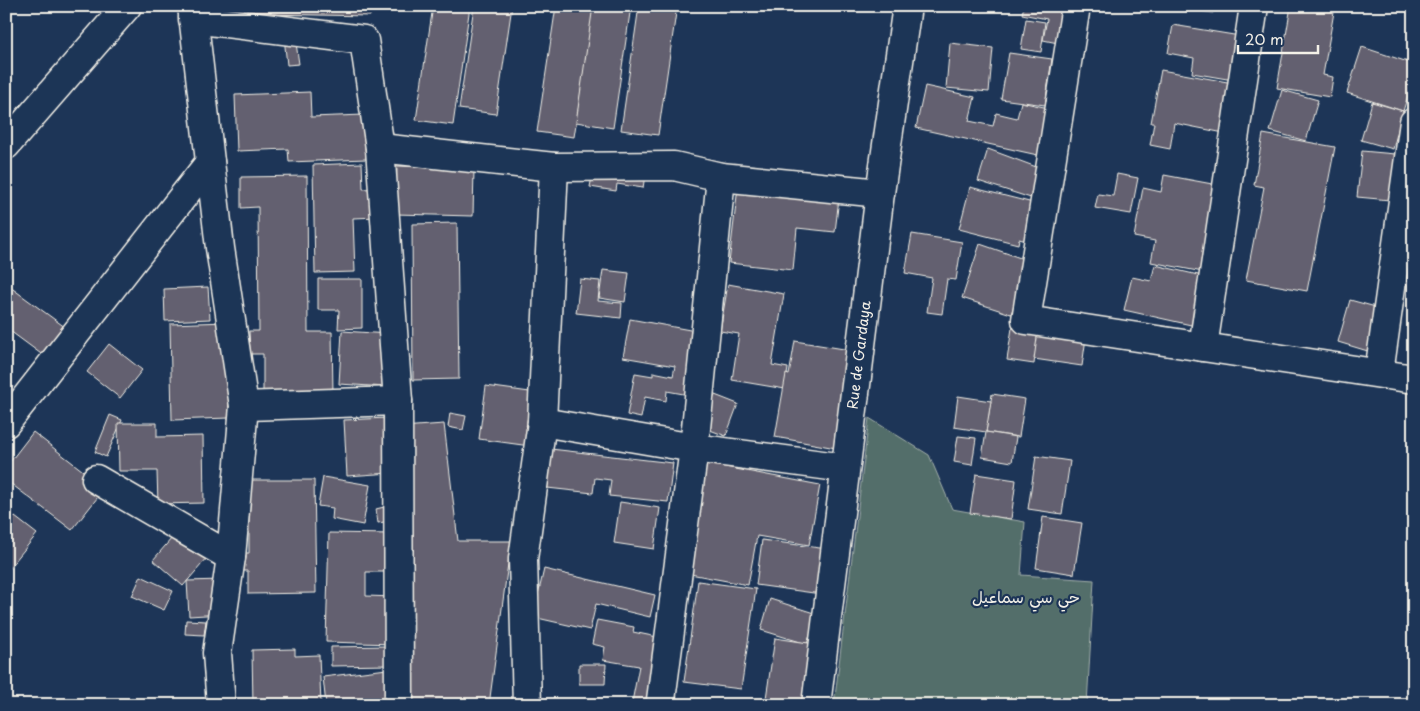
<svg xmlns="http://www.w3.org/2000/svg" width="1420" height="711" font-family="'Playpen Sans','Playpen Sans Arabic',sans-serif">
	<rect width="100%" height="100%" fill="#1d3557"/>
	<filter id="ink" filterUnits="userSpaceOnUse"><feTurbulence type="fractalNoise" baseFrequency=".02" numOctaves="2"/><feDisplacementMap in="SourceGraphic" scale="10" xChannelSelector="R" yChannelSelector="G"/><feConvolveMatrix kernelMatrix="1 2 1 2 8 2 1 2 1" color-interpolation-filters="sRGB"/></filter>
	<g filter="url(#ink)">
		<path fill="#536e6b" stroke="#a4b0aa" d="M869,418L929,455L952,509L1025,522L1021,575L1094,580L1087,705H834Z"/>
		<g fill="#64616f" stroke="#f4f1e8">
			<path d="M214,6H371L370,16L214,13Z"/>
			<path d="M376,6H397L396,11L375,8Z"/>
			<path d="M433,6H470L453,125L416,120Z"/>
			<path d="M474,6H512L496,114L459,109Z"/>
			<path d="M556,6H594L574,137L537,132Z"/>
			<path d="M593,6H631L613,128L576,122Z"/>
			<path d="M639,6H677L658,135L621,130Z"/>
			<path d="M1024,6H1040L1069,12L1063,44L1043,40L1047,19L1022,14Z"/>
			<path d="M1187,6H1214L1213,13L1186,9Z"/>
			<path d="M1291,6H1335L1323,75L1333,77L1330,97L1277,88Z"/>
			<path d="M1026,19L1045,22L1041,52L1021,49Z"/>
			<path d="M1173,25L1240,36L1233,80L1192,73L1194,58L1168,53Z"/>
			<path d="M295,36L299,64L287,65L284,37Z"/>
			<path d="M950,43L993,48L989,92L946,88Z"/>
			<path d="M1362,47L1414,64V77L1403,111L1347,93Z"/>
			<path d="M1009,53L1052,59L1045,105L1001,99Z"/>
			<path d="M1161,70L1233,83L1224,133L1174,123L1170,149L1150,145L1154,123H1151Z"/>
			<path d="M925,86L975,97L969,121L993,126L996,113L1017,118L1021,102L1053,109L1042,156L916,128Z"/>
			<path d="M1282,90L1318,100L1306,141L1270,131Z"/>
			<path d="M310,92L311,117L364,115L366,159L289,162L288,149L237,151L235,95Z"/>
			<path d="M1372,102L1403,111L1393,149L1361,140Z"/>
			<path d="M1263,134L1335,147L1307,291L1246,280L1264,187L1254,185Z"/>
			<path d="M988,149L1047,171L1037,200L978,181Z"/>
			<path d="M1362,151L1395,154L1390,200L1357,197Z"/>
			<path d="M362,163L363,189L378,188L379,217L353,218L355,272L315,273L313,165Z"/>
			<path d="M397,166L474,168L473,216L395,214Z"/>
			<path d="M594,167L645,175L643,188L617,184L616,191L590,187Z"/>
			<path d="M1117,174L1138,178L1131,214L1095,208L1098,194L1113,196Z"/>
			<path d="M1164,175L1223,186L1208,273L1151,262L1155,241L1134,237L1143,188L1161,192Z"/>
			<path d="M307,176L308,332H332L333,394L263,395V354H250L249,331H259L258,207L241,208V177Z"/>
			<path d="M738,187L839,198L835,232L797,228L793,270L729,263Z"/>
			<path d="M970,187L1041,205L1035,243L1019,239L1018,244L959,229Z"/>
			<path d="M457,223L459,379L413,380L412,224Z"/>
			<path d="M912,234L962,242L956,280L947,279L942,314L927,312L932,278L905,273Z"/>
			<path d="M980,244L1029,261L1011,314L962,298Z"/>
			<path d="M1414,262V284H1412L1411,263Z"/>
			<path d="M1155,265L1211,278L1200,327L1124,310L1132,277L1151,281Z"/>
			<path d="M603,270L629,273L625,302L599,298Z"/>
			<path d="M318,279H362V328L338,329L339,310H318Z"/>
			<path d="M580,279L600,281L598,301L622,303L621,318L576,313Z"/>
			<path d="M6,284L73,333L52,362L6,328Z"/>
			<path d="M728,284L784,294L772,365L788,368L785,389L732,380L739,334L720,331Z"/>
			<path d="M208,287L210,319L165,321L164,289Z"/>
			<path d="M1350,300L1383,309L1371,352L1338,342Z"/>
			<path d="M630,319L701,332L689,395L667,391L666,401L645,397L641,418L627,415L635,373L653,376V372L673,376L675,366L623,357Z"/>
			<path d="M227,322L229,418L172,420L170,324Z"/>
			<path d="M1414,325V360L1408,359Z"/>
			<path d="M1012,328L1038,331L1034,364L1007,360Z"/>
			<path d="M342,331L389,334L386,387L339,384Z"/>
			<path d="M1038,331L1086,338L1082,366L1034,359Z"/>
			<path d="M795,341L850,350L836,448L775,437L786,374L789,375Z"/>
			<path d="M109,344L142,370L120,398L87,372Z"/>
			<path d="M486,386L537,393L530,446L479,439Z"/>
			<path d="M992,394L1025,399L1019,437L986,432Z"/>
			<path d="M715,395L738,404L726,436L702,427Z"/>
			<path d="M958,396L991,401L986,432L954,427Z"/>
			<path d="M450,413L466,416L463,430L448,427Z"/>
			<path d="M110,415L122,420L106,457L95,452Z"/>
			<path d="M388,418L391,473L347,476L344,420Z"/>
			<path d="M118,423H157V437L203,436L204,503L158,504L157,471H119Z"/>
			<path d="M444,424L458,541H511L489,705H409L402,427Z"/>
			<path d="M33,432L105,488L72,530L6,480V467Z"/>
			<path d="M986,432L1016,437L1012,462L982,457Z"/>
			<path d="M958,436L976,438L972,465L954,462Z"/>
			<path d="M542,448L673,463L668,502L609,496L611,480L595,478L593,493L538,487Z"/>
			<path d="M1036,456L1070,461L1062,514L1028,509Z"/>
			<path d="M704,463L820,485L809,545L757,536L748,585L685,573Z"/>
			<path d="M976,474L1016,480L1011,519L970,513Z"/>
			<path d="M323,477L370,485L363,525L332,519L333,508L318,506Z"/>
			<path d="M249,480H314L316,593L248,594V571H236V553H249Z"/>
			<path d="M620,502L660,508L654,549L614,543Z"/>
			<path d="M388,506L390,521L378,523L376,509Z"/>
			<path d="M6,510L37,534L6,572Z"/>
			<path d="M1043,517L1082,523L1074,574L1036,568Z"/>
			<path d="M178,531L208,557L183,586L153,560Z"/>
			<path d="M329,533L391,534L390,572H366V596L395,597L394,644L326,642Z"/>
			<path d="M762,540L827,549L821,594L756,585Z"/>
			<path d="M544,569L655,595L650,617L596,604L590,630L533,617Z"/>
			<path d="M141,576L173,591L164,610L132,596Z"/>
			<path d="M221,580L222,614L189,616L187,581Z"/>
			<path d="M698,581L756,589L741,689L684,682Z"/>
			<path d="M770,599L817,614L807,644L761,630Z"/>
			<path d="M186,620L206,621L204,635L185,634Z"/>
			<path d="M597,620L634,627L633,632L662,638L649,705L632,702L639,666L603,660L605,647L592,644Z"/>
			<path d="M775,638L822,645L814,705H765Z"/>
			<path d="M388,646V665L331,666V647Z"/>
			<path d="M295,649V656L319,655L321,705H253L252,650Z"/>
			<path d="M579,664H606L605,684H579Z"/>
			<path d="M387,669L391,697L326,705L323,677Z"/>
		</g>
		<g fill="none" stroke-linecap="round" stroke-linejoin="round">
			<g stroke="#f4f1e8" stroke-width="31">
				<g id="minor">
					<path d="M192,6L220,248L244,406L231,557L217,653L221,705"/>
					<path d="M1076,6L1026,320L1414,379"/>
					<path d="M193,19L364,40L380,148L398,401L399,705"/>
					<path d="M6,145L127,6"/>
					<path d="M380,148L554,167L674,166L721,177L880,193"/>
					<path d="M1203,347L1254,6"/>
					<path d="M1379,373L1414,122"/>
					<path d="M244,406L398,401"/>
					<path d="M542,422L694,448L845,468"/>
					<path d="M6,423L210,162"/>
					<path d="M96,479L231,557"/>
					<path d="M661,700L694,448L721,177"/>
					<path d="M527,705L523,559L542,422L554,167"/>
					<path d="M816,705L880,193L907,6"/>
				</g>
			</g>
			<use href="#minor" stroke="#1d3557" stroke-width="28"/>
		</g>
	</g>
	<g text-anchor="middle" stroke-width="4.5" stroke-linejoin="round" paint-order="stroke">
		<g font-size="14" fill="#f4f1e8" stroke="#1d3557">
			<text transform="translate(859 355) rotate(-83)" y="5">Rue de Gardaya</text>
		</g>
		<g font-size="16" fill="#f4f1e8" stroke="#1d3557">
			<text x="1026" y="603">حي سي سماعيل</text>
		</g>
	</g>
	<rect width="1420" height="711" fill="none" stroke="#1d3557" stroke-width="25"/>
	<rect x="12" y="12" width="1395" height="686" fill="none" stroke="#f4f1e8" stroke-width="2" filter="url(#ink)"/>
	<path d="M1238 45v8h80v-8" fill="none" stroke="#f4f1e8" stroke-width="2.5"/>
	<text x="1245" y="45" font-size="15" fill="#f4f1e8" stroke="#1d3557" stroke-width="4" paint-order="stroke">20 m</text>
</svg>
